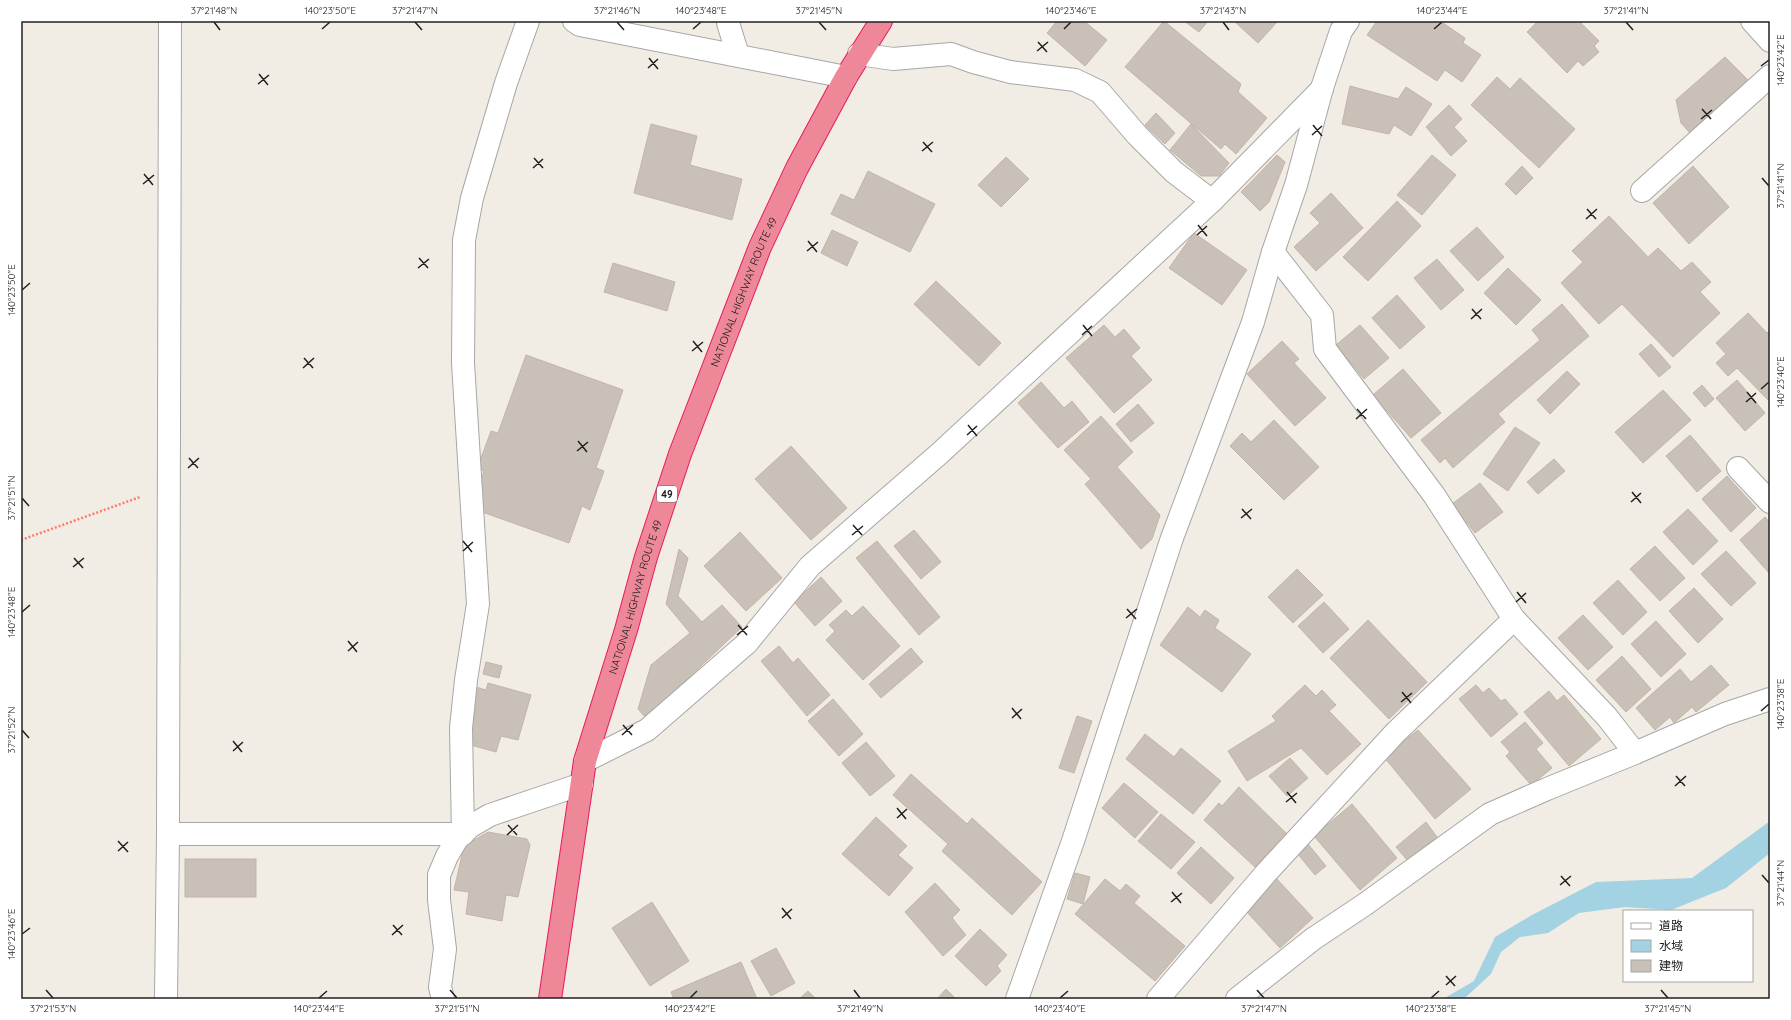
<svg xmlns="http://www.w3.org/2000/svg" width="1791" height="1020" font-family="Quicksand,'Noto Sans JP',sans-serif">
	<rect width="100%" height="100%" fill="#f1ede5"/>
	<path fill="#a3d2e2" d="M1770,821V853L1726,888L1671,910L1625,907L1579,913L1548,933L1520,937L1501,952L1491,974L1467,996L1463,999H1443L1474,981L1495,937L1532,915L1596,882L1692,878Z"/>
	<g fill="#c9c0b8" stroke="#c4b4a6">
		<path d="M1057,21H1084L1107,40L1085,66L1047,33Z"/>
		<path d="M1164,21L1241,84L1238,92L1267,118L1236,154L1225,144L1221,149L1125,67Z"/>
		<path d="M1184,21H1208L1199,32Z"/>
		<path d="M1234,21H1278L1258,43Z"/>
		<path d="M1377,21H1440L1465,38L1463,43L1481,55L1462,82L1445,70L1437,81L1367,35Z"/>
		<path d="M1538,21H1579L1599,41L1594,46L1599,52L1583,66L1578,61L1567,73L1527,32Z"/>
		<path d="M1725,57L1748,80L1690,133L1681,123L1676,100Z"/>
		<path d="M1497,77L1510,89L1520,78L1575,129L1539,168L1471,105Z"/>
		<path d="M1350,86L1398,99L1406,87L1432,104L1411,136L1394,125L1389,134L1342,124Z"/>
		<path d="M1449,105L1462,119L1454,127L1467,141L1451,156L1426,127Z"/>
		<path d="M1156,113L1175,133L1165,144L1145,125Z"/>
		<path d="M651,124L697,136L690,165L742,179L732,220L634,193Z"/>
		<path d="M1191,124L1229,163L1219,176H1201L1170,150Z"/>
		<path d="M1277,155L1285,162L1269,202L1260,211L1241,192Z"/>
		<path d="M1432,155L1456,175L1422,215L1397,195Z"/>
		<path d="M1006,157L1029,179L1001,207L978,185Z"/>
		<path d="M1522,166L1533,178L1516,195L1505,184Z"/>
		<path d="M1693,166L1729,207L1689,244L1653,203Z"/>
		<path d="M868,171L935,204L910,252L831,214L841,194L854,200Z"/>
		<path d="M1331,193L1363,228L1316,271L1294,247L1320,223L1310,213Z"/>
		<path d="M1397,201L1421,226L1368,281L1343,257Z"/>
		<path d="M1609,216L1648,257L1658,248L1681,271L1692,262L1711,282L1700,292L1720,313L1673,357L1622,304L1599,324L1561,283L1583,262L1572,251Z"/>
		<path d="M1477,227L1504,257L1478,281L1450,251Z"/>
		<path d="M832,230L858,242L847,266L821,253Z"/>
		<path d="M1194,233L1247,270L1222,305L1169,268Z"/>
		<path d="M1437,259L1464,290L1441,310L1414,278Z"/>
		<path d="M613,263L675,282L667,311L604,292Z"/>
		<path d="M1508,268L1541,300L1516,325L1484,293Z"/>
		<path d="M936,281L1001,343L979,366L914,304Z"/>
		<path d="M1397,295L1425,327L1400,349L1372,318Z"/>
		<path d="M1562,304L1589,336L1498,414L1505,422L1453,468L1445,458L1440,463L1421,440L1540,340L1532,330Z"/>
		<path d="M1748,313L1767,333L1770,330V402L1737,368L1728,376L1716,363L1726,354L1716,343Z"/>
		<path d="M1104,325L1115,337L1124,329L1140,348L1131,356L1152,380L1114,413L1066,358Z"/>
		<path d="M1360,325L1389,358L1364,379L1336,345Z"/>
		<path d="M1282,341L1299,359L1294,363L1326,398L1295,426L1247,374Z"/>
		<path d="M1651,344L1671,367L1659,377L1639,354Z"/>
		<path d="M526,355L623,390L596,468L604,471L590,510L582,506L569,543L471,508L484,471L477,469L491,431L498,433Z"/>
		<path d="M1403,369L1441,413L1411,438L1373,395Z"/>
		<path d="M1567,371L1580,384L1550,414L1537,400Z"/>
		<path d="M1737,380L1765,413L1745,431L1716,398Z"/>
		<path d="M1041,382L1064,408L1072,401L1089,422L1058,448L1018,403Z"/>
		<path d="M1702,385L1714,399L1705,407L1693,393Z"/>
		<path d="M1663,390L1691,420L1643,463L1615,432Z"/>
		<path d="M1138,404L1154,423L1131,442L1116,424Z"/>
		<path d="M1101,416L1133,452L1117,467L1160,515L1152,539L1141,549L1085,484L1091,479L1064,450Z"/>
		<path d="M1274,420L1319,467L1284,500L1230,446L1242,433L1251,442Z"/>
		<path d="M1515,427L1540,443L1508,491L1483,474Z"/>
		<path d="M1690,435L1721,471L1697,492L1666,456Z"/>
		<path d="M791,446L847,508L811,540L755,479Z"/>
		<path d="M1554,459L1565,471L1538,494L1527,482Z"/>
		<path d="M1727,476L1756,508L1731,532L1702,499Z"/>
		<path d="M1480,483L1503,512L1475,533L1452,504Z"/>
		<path d="M1688,509L1718,541L1693,565L1663,532Z"/>
		<path d="M1765,517L1770,523L1769,573L1740,540Z"/>
		<path d="M914,530L941,562L921,579L894,546Z"/>
		<path d="M740,532L782,578L746,611L704,566Z"/>
		<path d="M877,541L940,617L919,635L856,558Z"/>
		<path d="M1655,546L1685,578L1660,601L1630,569Z"/>
		<path d="M679,549L688,558L678,596L702,622L722,605L742,627L646,718L638,709L651,665L690,633L666,604Z"/>
		<path d="M1726,551L1756,583L1731,606L1701,574Z"/>
		<path d="M1297,569L1323,595L1293,623L1268,597Z"/>
		<path d="M821,577L842,601L815,626L794,602Z"/>
		<path d="M1618,580L1647,612L1623,635L1593,603Z"/>
		<path d="M1694,588L1723,619L1698,643L1669,611Z"/>
		<path d="M1324,602L1349,629L1323,653L1298,626Z"/>
		<path d="M863,606L900,646L863,680L826,640L835,631L829,625L846,610L852,616Z"/>
		<path d="M1188,607L1200,617L1205,610L1219,620L1215,628L1251,654L1222,692L1160,645Z"/>
		<path d="M1583,615L1613,647L1588,670L1558,638Z"/>
		<path d="M1368,620L1427,682L1389,719L1330,658Z"/>
		<path d="M1656,621L1686,654L1661,677L1631,644Z"/>
		<path d="M779,646L793,663L798,658L830,695L807,716L761,661Z"/>
		<path d="M911,648L923,662L881,698L869,684Z"/>
		<path d="M1622,656L1651,689L1626,712L1596,680Z"/>
		<path d="M486,662L502,666L499,678L483,674Z"/>
		<path d="M1711,665L1729,685L1696,712L1692,707L1674,723L1670,717L1655,730L1636,708L1680,669L1691,682Z"/>
		<path d="M488,683L531,695L518,740L501,736L496,752L467,744L476,709L472,708L476,687L486,690Z"/>
		<path d="M1305,685L1316,696L1322,690L1336,705L1329,711L1361,744L1327,775L1301,748L1247,781L1228,751L1276,721L1272,716Z"/>
		<path d="M1476,685L1483,693L1489,688L1501,701L1505,699L1518,714L1491,737L1459,699Z"/>
		<path d="M1549,691L1557,701L1564,695L1601,739L1569,766L1524,712Z"/>
		<path d="M833,699L863,734L839,756L808,721Z"/>
		<path d="M1077,716L1092,721L1074,773L1059,768Z"/>
		<path d="M1525,722L1543,743L1536,749L1552,768L1531,785L1506,756L1510,752L1501,742Z"/>
		<path d="M1418,730L1471,789L1435,819L1384,757Z"/>
		<path d="M1145,734L1174,757L1181,748L1221,781L1193,814L1126,759Z"/>
		<path d="M866,742L895,776L870,796L842,763Z"/>
		<path d="M1290,758L1308,778L1287,796L1269,776Z"/>
		<path d="M911,774L967,824L972,818L1042,882L1012,915L942,851L948,844L893,795Z"/>
		<path d="M1124,783L1158,812L1135,838L1102,808Z"/>
		<path d="M1239,787L1287,834L1255,867L1204,820L1219,803L1222,806Z"/>
		<path d="M1352,804L1397,858L1360,890L1314,836Z"/>
		<path d="M1161,814L1195,842L1171,869L1138,841Z"/>
		<path d="M876,817L907,846L898,855L913,868L889,896L842,854Z"/>
		<path d="M1426,822L1437,837L1407,860L1396,847Z"/>
		<path d="M488,832L527,839L530,845L518,897L506,895L502,921L466,914L469,892L454,890L464,846Z"/>
		<path d="M1308,844L1326,866L1315,875L1297,853Z"/>
		<path d="M1201,847L1234,878L1211,904L1177,873Z"/>
		<rect x="185" y="859" width="71" height="38"/>
		<path d="M1075,873L1090,877L1083,904L1067,899Z"/>
		<path d="M1276,878L1313,918L1280,948L1245,910Z"/>
		<path d="M1105,879L1120,891L1126,884L1140,896L1134,903L1185,946L1155,981L1075,914Z"/>
		<path d="M935,883L960,910L952,918L966,935L943,956L905,912Z"/>
		<path d="M652,902L689,961L650,986L612,928Z"/>
		<path d="M980,929L1007,955L997,966L1001,971L986,986L955,956Z"/>
		<path d="M776,948L795,983L771,996L751,961Z"/>
		<path d="M741,962L757,999H674L671,992Z"/>
		<path d="M946,989L956,999H937Z"/>
		<path d="M808,991L816,999H799Z"/>
	</g>
	<g fill="none" stroke-linecap="round" stroke-linejoin="round">
		<g stroke="#a7a7a7" stroke-width="24">
			<g id="minor">
				<path d="M574,21L580,25L846,77"/>
				<path d="M729,21L728,23L738,55"/>
				<path d="M1752,21L1770,41"/>
				<path d="M859,54L893,59L951,54L973,62L1010,72L1075,80L1100,92L1137,135L1174,172L1212,201"/>
				<path d="M1642,191L1770,76"/>
				<path d="M1273,252L1322,315L1325,349L1434,495L1514,619L1607,717L1635,753L1725,714L1770,699"/>
				<path d="M1738,468L1770,502"/>
				<path d="M585,761L647,730L747,643L810,566L939,454L1212,201L1322,89"/>
				<path d="M168,834H463L461,728L466,680L478,604L463,363L464,240L472,198L506,83L528,21"/>
				<path d="M166,999L168,834L170,21"/>
				<path d="M443,999L440,987L445,949L439,900V875L447,856L457,839L471,826L490,815L582,784"/>
				<path d="M1017,999L1073,841L1172,538L1253,322L1273,252L1296,185L1322,88L1341,31L1348,21"/>
				<path d="M1158,999L1266,873L1395,733L1514,619"/>
				<path d="M1237,999L1313,939L1364,905L1490,814L1547,789L1635,753"/>
			</g>
		</g>
		<g stroke="#e9195c" stroke-width="24">
			<g id="highway">
				<path id="s1" d="M550,999L585,761L626,630L646,557L680,454L760,247L797,168L846,77L881,21"/>
			</g>
		</g>
		<path stroke="#ff7b68" stroke-width="2.5" stroke-dasharray="2 2" stroke-linecap="butt" d="M21,540L140,497"/>
		<use href="#minor" stroke="#fff" stroke-width="22"/>
		<use href="#highway" stroke="#e89" stroke-width="22"/>
	</g>
	<path fill="none" stroke="#202020" stroke-width="1.5" d="M214,22L220,30M415,22L422,30M617,22L624,30M819,22L826,30M1223,22L1229,30M1626,22L1633,30M322,29L330,22M693,29L701,22M1064,29L1071,22M1434,29L1442,22M1038,42L1047,52M1037,51L1048,42M649,58L658,69M1761,66L1769,60M648,68L658,59M259,74L268,85M258,84L269,75M1702,109L1711,119M1701,119L1712,110M1313,125L1322,136M1312,135L1322,126M923,142L932,152M922,151L933,142M534,158L543,168M533,168L543,159M144,174L153,185M1762,178L1769,186M143,184L154,175M1587,209L1596,219M1586,219L1597,209M1198,225L1207,236M1197,235L1207,226M808,241L817,252M807,251L818,242M419,258L428,268M418,268L429,259M22,290L30,283M1472,309L1481,319M1471,319L1482,309M1083,325L1092,336M1082,335L1092,326M693,341L702,352M692,351L703,342M304,358L313,368M303,368L314,358M1761,389L1769,382M1747,392L1756,403M1746,402L1756,393M1357,409L1366,419M1356,419L1367,409M968,425L977,436M967,435L977,426M578,441L587,452M577,451L588,442M189,458L198,468M188,468L199,458M1632,492L1641,503M22,498L29,506M1631,502L1641,493M1242,509L1251,519M1241,518L1252,509M853,525L862,535M852,535L863,526M463,541L472,552M463,551L473,542M74,558L83,568M73,567L84,558M1517,592L1526,603M1516,602L1526,593M1127,609L1136,619M22,612L30,605M1126,618L1137,609M738,625L747,635M737,635L748,626M348,641L357,652M348,651L358,642M1402,692L1411,703M1401,702L1412,693M1012,708L1021,719M1761,711L1769,704M1012,718L1022,709M623,725L632,735M22,730L29,738M622,735L633,725M233,741L242,752M233,751L243,742M1676,776L1685,786M1675,786L1686,776M1287,792L1296,803M1286,802L1297,793M897,808L906,819M897,818L907,809M508,825L517,835M507,835L518,825M118,841L128,852M118,851L128,842M1762,875L1769,883M1561,876L1570,886M1560,885L1571,876M1172,892L1181,903M1171,902L1182,893M782,908L791,919M782,918L792,909M393,925L402,935M22,934L30,928M392,935L403,925M1446,976L1455,986M1446,985L1456,976M46,990L53,998M450,990L457,998M854,990L860,998M1257,990L1264,998M1661,990L1668,998M319,998L327,991M690,998L697,991M1060,998L1068,991M1431,998L1439,991"/>
	<g text-anchor="middle" stroke-width="3" stroke-linejoin="round" paint-order="stroke">
		<rect fill="#fff" stroke="#636363" stroke-width="1" x="657" y="486" width="20" height="16" rx="3"/>
		<g font-size="10" font-weight="bold" fill="#202020">
			<text x="667" y="498">49</text>
		</g>
		<g font-size="11" fill="#202020" stroke="#fff">
			<text dy="4" stroke="none"><textPath href="#s1" startOffset="736">NATIONAL HIGHWAY ROUTE 49</textPath></text>
			<text dy="4" stroke="none"><textPath href="#s1" startOffset="412">NATIONAL HIGHWAY ROUTE 49</textPath></text>
		</g>
	</g>
	<rect width="1791" height="1020" fill="none" stroke="#ffffff" stroke-width="44"/>
	<rect x="1623" y="910" width="130" height="72" fill="#ffffff" stroke="#a6a6a6"/>
	<rect x="1631" y="923" width="20" height="6" fill="#ffffff" stroke="#a6a6a6"/>
	<text x="1659" y="930" font-size="12" fill="#202020">道路</text>
	<rect x="1631" y="940" width="20" height="12" fill="#a3d2e2" stroke="#a6a6a6"/>
	<text x="1659" y="950" font-size="12" fill="#202020">水域</text>
	<rect x="1631" y="960" width="20" height="12" fill="#c9c0b8" stroke="#a6a6a6"/>
	<text x="1659" y="970" font-size="12" fill="#202020">建物</text>
	<rect x="22" y="22" width="1747" height="976" fill="none" stroke="#202020" stroke-width="1.5"/>
	<g font-size="10" text-anchor="middle" fill="#202020">
		<text x="214" y="14">37°21'48"N</text>
		<text x="330" y="14">140°23'50"E</text>
		<text x="415" y="14">37°21'47"N</text>
		<text x="617" y="14">37°21'46"N</text>
		<text x="701" y="14">140°23'48"E</text>
		<text x="819" y="14">37°21'45"N</text>
		<text x="1071" y="14">140°23'46"E</text>
		<text x="1223" y="14">37°21'43"N</text>
		<text x="1442" y="14">140°23'44"E</text>
		<text x="1626" y="14">37°21'41"N</text>
		<text transform="translate(1780 60) rotate(-90)" y="4">140°23'42"E</text>
		<text transform="translate(1780 186) rotate(-90)" y="4">37°21'41"N</text>
		<text transform="translate(11 290) rotate(-90)" y="4">140°23'50"E</text>
		<text transform="translate(1780 382) rotate(-90)" y="4">140°23'40"E</text>
		<text transform="translate(11 498) rotate(-90)" y="4">37°21'51"N</text>
		<text transform="translate(11 612) rotate(-90)" y="4">140°23'48"E</text>
		<text transform="translate(1780 704) rotate(-90)" y="4">140°23'38"E</text>
		<text transform="translate(11 730) rotate(-90)" y="4">37°21'52"N</text>
		<text transform="translate(1780 883) rotate(-90)" y="4">37°21'44"N</text>
		<text transform="translate(11 934) rotate(-90)" y="4">140°23'46"E</text>
		<text x="53" y="1012">37°21'53"N</text>
		<text x="319" y="1012">140°23'44"E</text>
		<text x="457" y="1012">37°21'51"N</text>
		<text x="690" y="1012">140°23'42"E</text>
		<text x="860" y="1012">37°21'49"N</text>
		<text x="1060" y="1012">140°23'40"E</text>
		<text x="1264" y="1012">37°21'47"N</text>
		<text x="1431" y="1012">140°23'38"E</text>
		<text x="1668" y="1012">37°21'45"N</text>
	</g>
</svg>
